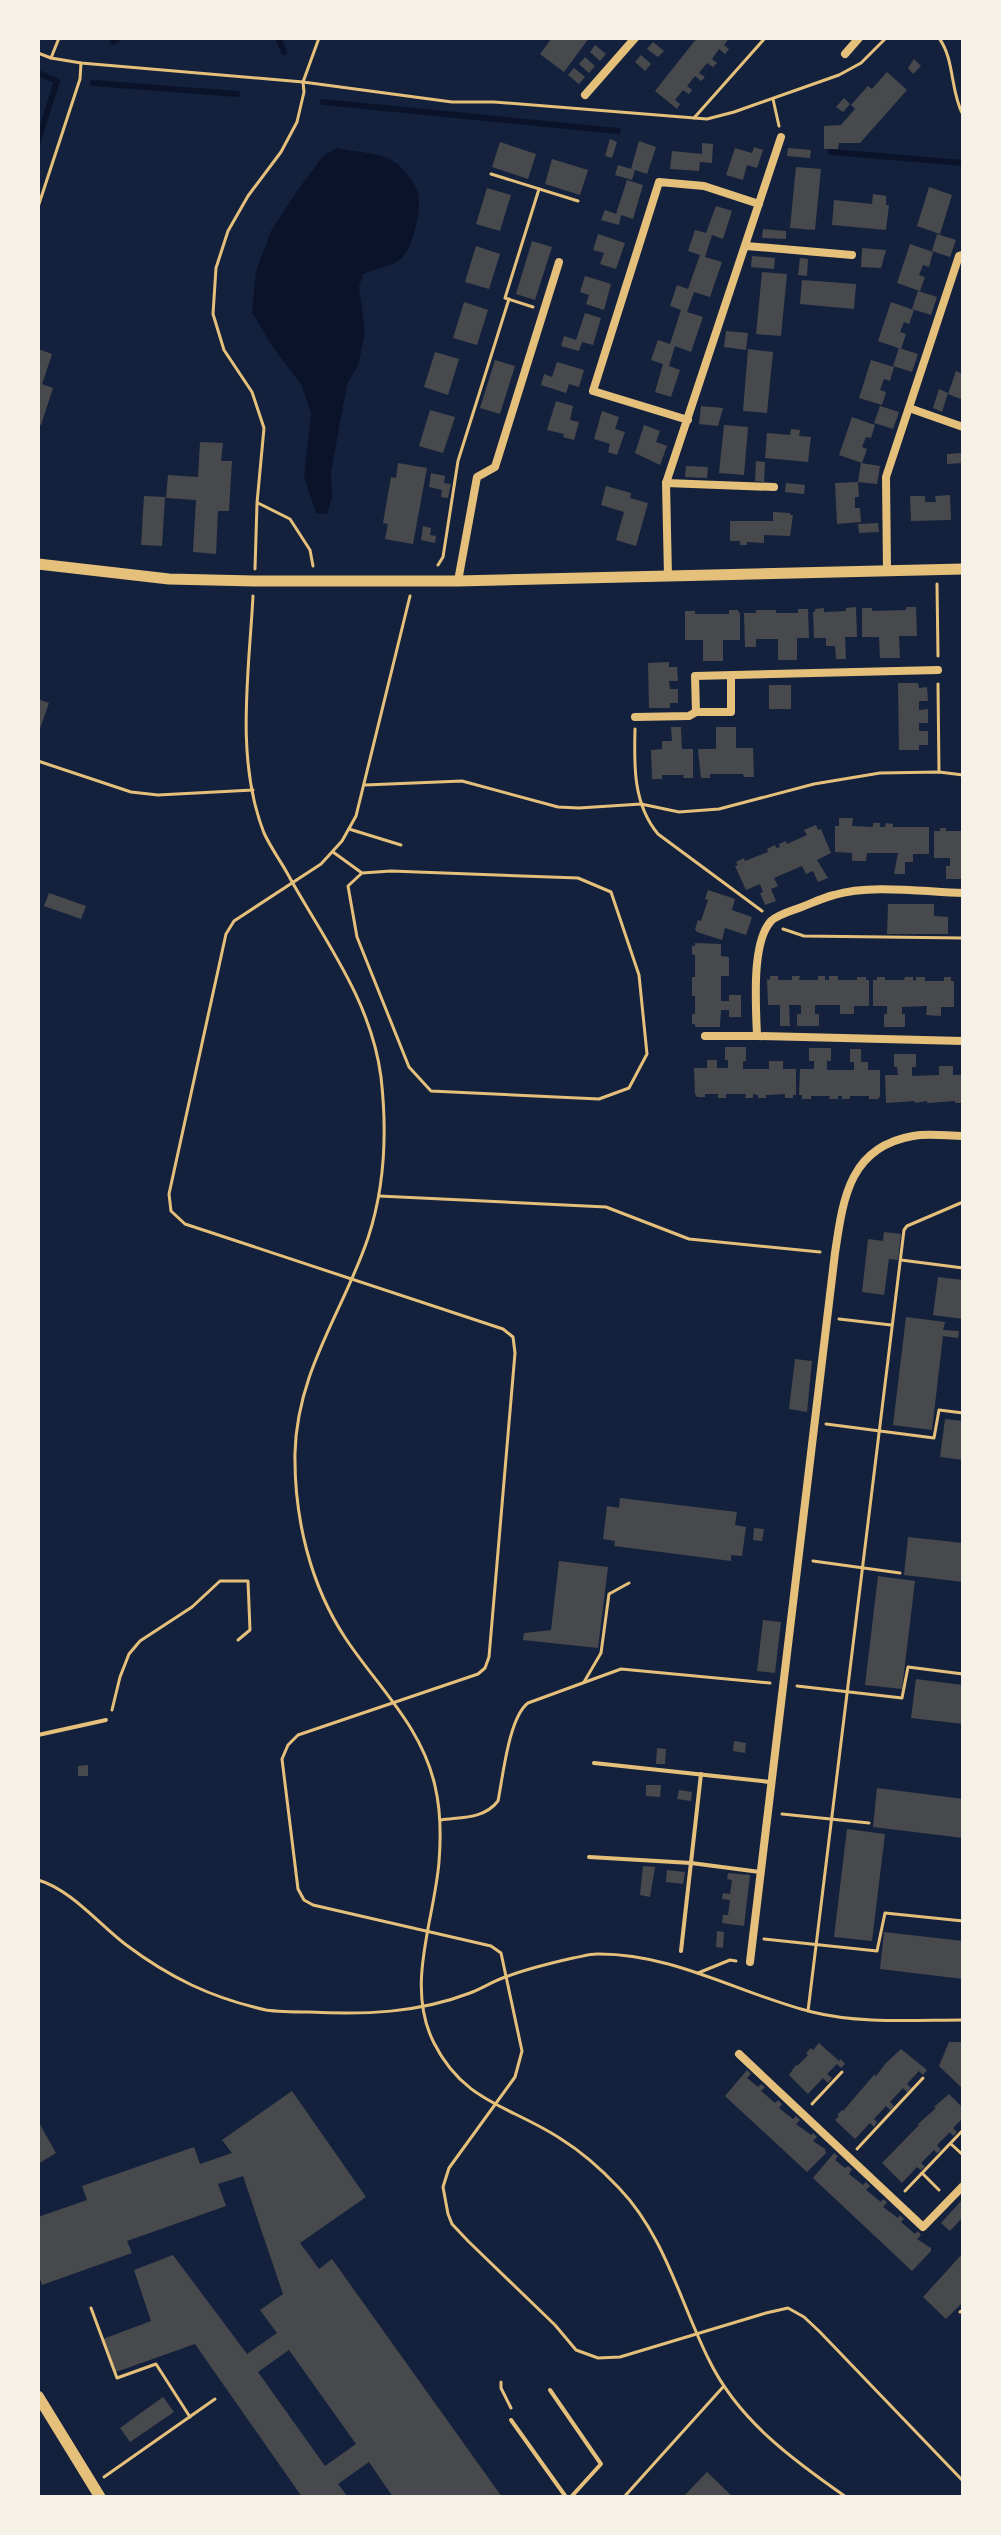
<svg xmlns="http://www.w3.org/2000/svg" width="1001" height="2535" font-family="'PT Serif',serif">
	<rect width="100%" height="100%" fill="#14213d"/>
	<path fill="#0b132b" d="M337,148C356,153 380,151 396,163C403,168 416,184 418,193C422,208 413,247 402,258C392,267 375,268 363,274L359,287L365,331L359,363L347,385L331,472L332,497L327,514L316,513L304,477L311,413L302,386L272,346L252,312L256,271L271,231L297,191L323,156Z"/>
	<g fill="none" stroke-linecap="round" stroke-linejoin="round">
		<g stroke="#0b132b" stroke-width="6">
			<path d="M278,38L284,52"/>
			<path d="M113,42L119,38"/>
			<path d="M38,73L57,81L38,141"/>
			<path d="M93,83L237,94"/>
			<path d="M323,102L618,131"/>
			<path d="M831,152L963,163"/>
		</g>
	</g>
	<g fill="#48494c" fill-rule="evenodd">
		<path d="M552,38H589L564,72L540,54Z"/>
		<path d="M697,38H729L724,45L729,49L725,54L719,49L712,59L717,63L713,67L707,63L699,73L705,77L701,81L695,76L687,86L692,90L689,94L683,90L675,100L680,104L677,109L655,91Z"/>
		<path d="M653,42L664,51L658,57L647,49Z"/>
		<path d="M595,45L606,54L600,61L590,52Z"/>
		<path d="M641,55L651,64L645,71L635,62Z"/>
		<path d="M585,57L595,66L589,73L579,64Z"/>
		<path d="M914,59L921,66L913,74L908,68Z"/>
		<path d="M574,68L585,77L579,84L568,75Z"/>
		<path d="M887,72L907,90L860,143H839L838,149H824V126L841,125L855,109L851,105L868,86L872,89Z"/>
		<path d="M844,98L850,104L843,112L836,107Z"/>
		<path d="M610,139L617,142L612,158L605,156Z"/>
		<path d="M639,141L656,147L647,174L635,170L632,180L615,175L618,165L631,169Z"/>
		<path d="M500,142L536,154L528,179L492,167Z"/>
		<path d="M702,143L713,144L712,163L700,162L699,171L670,169L672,151L702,154Z"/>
		<path d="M754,147L763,150L757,168L747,165L743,180L726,175L735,148L752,153Z"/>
		<path d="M788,148L811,150L810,158L787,156Z"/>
		<path d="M552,159L588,170L580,195L545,184Z"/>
		<path d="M796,167L821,169L815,230L790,228Z"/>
		<path d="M627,180L643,185L633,219L621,215L619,225L601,220L605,210L616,214Z"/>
		<path d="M929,187L952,195L940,234L917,226Z"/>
		<path d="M487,188L511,195L500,231L476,224Z"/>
		<path d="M873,194L886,196V205H889L886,230L832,225L834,200L872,204Z"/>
		<path d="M716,206L732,211L723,239L712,235L705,257L722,262L710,297L694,292L687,312L703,317L691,352L675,346L669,366L680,370L671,397L655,392L663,364L651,360L658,340L670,344L681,310L670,306L677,285L688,289L700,255L688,251L695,230L706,233Z"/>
		<path d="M763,229L786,231V239L762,238Z"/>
		<path d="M598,234L625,243L616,269L600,264L604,253L593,250Z"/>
		<path d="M937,234L956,240L950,257L932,251Z"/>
		<path d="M532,241L552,247L535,300L516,294Z"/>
		<path d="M910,244L933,252L929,267L923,265L919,275L925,277L920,291L897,283Z"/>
		<path d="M476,246L500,254L489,289L465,282Z"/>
		<path d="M862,248L886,250L881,268L861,267Z"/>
		<path d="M752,256L775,258L774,269L751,267Z"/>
		<path d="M800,258L808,259L807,276L798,275Z"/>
		<path d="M762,272L787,274L781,336L756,334Z"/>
		<path d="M585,276L611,284L604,310L586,304L589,295L580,292Z"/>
		<path d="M802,280L856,284L854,309L800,304Z"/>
		<path d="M918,291L937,297L931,315L912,309Z"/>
		<path d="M464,302L488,310L477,345L453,338Z"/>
		<path d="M891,302L914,310L909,324L904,322L900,332L906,334L901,349L878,341Z"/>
		<path d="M585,313L601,318L593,345L582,342L579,351L561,346L564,336L576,340Z"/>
		<path d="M726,331L748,333L746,350L724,347Z"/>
		<path d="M899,348L918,354L912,372L893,366Z"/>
		<path d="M38,349L52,354L42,384L53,388L41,425L38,424Z"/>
		<path d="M748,349L773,352L767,413L743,411Z"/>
		<path d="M435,352L459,359L448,395L424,387Z"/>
		<path d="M495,360L515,366L500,414L480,408Z"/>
		<path d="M871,360L894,367L890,381L884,379L880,390L886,392L882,405L859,398Z"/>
		<path d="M557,362L584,370L579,387L569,384L566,393L541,385L544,374L552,377Z"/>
		<path d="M956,371L963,374V400L948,394Z"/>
		<path d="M939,389L948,393L942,412L933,408Z"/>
		<path d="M556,401L573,406L570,420L579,422L574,440L563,437L564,434L547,430Z"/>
		<path d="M701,406L723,408L718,426L699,424Z"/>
		<path d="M880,406L899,412L893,429L874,423Z"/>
		<path d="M430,410L455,417L443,453L419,446Z"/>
		<path d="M602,411L619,417L615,429L625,432L617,455L608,452L610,444L594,439Z"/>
		<path d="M852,417L875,425L871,438L866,437L862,447L867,449L862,463L839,455Z"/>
		<path d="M644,425L660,431L656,442L667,446L660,465L635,453Z"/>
		<path d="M724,425L748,427L744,475L719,473Z"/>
		<path d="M791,429L800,430L799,436L811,437L808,462L765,458L767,433L790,435Z"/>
		<path d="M200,442L223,443L221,461H232L229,511H218L216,554L193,552L196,500L166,498L168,475L198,477Z"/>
		<path d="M963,453V463L947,464V454Z"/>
		<path d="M756,461L765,462L764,482L755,481Z"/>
		<path d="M398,463L427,468L413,544L385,539L388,524L383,523L391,477L396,478Z"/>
		<path d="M861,463L880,466L877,484L858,482Z"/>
		<path d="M686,466L708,467L707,478L685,477Z"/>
		<path d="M431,473L445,476L444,483L451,484L448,498L441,497L442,490L429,487Z"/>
		<path d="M858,482L859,497H855V508H860L861,522L837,524L835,483Z"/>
		<path d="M786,483L805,485L804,494L785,492Z"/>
		<path d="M606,486L631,493L630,498L648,503L636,546L616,540L624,512L601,505Z"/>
		<path d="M950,495L951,520L911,521L910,496H925V502H936L935,496Z"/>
		<path d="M144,496L165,497L162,546L141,545Z"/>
		<path d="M773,512L790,513V515H793L790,536L764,535V543L747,542V545H740V541H730V521H773Z"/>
		<path d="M878,523L879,532L859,533L858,524Z"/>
		<path d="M423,526L431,528L430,535L436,536L435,543L421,540Z"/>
		<path d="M856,607L857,637H845L846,659H836L835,646H826V638H814L813,612H815V609L824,608V612L846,611V608Z"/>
		<path d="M906,607H916L917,636H899L900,658H880L879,637H862V608H872V611L906,610Z"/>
		<path d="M798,609H808L809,638H797V660H778V639H756V647H745L744,613H756V610H776V613H798Z"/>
		<path d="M729,610H738L740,614V640H723V661H703V640H685V611H695V614H729Z"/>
		<path d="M669,662V667H677L678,681H669L670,689H678V703H670V708H649L648,663Z"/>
		<path d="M898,683H918L919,688L927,687L928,701H919V710L928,709V723H919V731H928V745H919V750H899Z"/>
		<rect x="769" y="685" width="22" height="24"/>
		<path d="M38,699L49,703L38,734Z"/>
		<path d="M671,727H681L682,749H693V778H683L684,775H662V779H652L651,750L662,749V741H672Z"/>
		<path d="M716,727H736V748H753L754,777H744L743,774H710V778H701L698,749H716Z"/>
		<path d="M839,818H853L852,826L873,827V823H880V827H885L886,823L893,824V827H929V854H913V862H905V874H894L898,853H867L866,861H852V853L835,852V826H839Z"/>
		<path d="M816,825L818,830L821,829L831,853L817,860L828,878L818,882L813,871L806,874L802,866L774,878L778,886L771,889L776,901L765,905L760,893L763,892L760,884L746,890L735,866L738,865L736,862L744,858L745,861L768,852L767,849L775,845L776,848L780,847L779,844L786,841L787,844L807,835L804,830Z"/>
		<path d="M940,828H946V831H963V879H946V866H950V858H934V831H940Z"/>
		<path d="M708,890L735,899L732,910L752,917L746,935L725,928L722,940L697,932L695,929L698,920L701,921L708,900L705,899Z"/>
		<path d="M49,893L86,906L81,919L44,906Z"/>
		<path d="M888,904H934V916L948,917V934H887Z"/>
		<path d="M695,943L721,944V956L729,957V976H721V1001H729V995H741V1017H729V1010H721L720,1027H695V1024H692V1014H695V996H692V977H695V955L692,954V946H695Z"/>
		<path d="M770,976H778V980H792V976H800L799,980H818V976H825V980H829V976H838V980H857V977H866V980H869V1006H854V1014H840V1005H815V1014H819V1026H797V1014H801V1005H789L790,1026H780V1005H768L767,979L770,980Z"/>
		<path d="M877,977H885V980H904L905,977H913V980L916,981V977H925V981H944V977H951V981H954V1007H941V1016L926,1015L927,1006L902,1007V1014H905V1027H884V1014H887V1006H873V980H877Z"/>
		<path d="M725,1047H746V1061H743V1069H769V1061H783V1069H796V1095H793V1098H785V1094L766,1095V1098H758V1095L753,1094V1098H745L746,1094H726V1098H718V1094H705V1097H697L695,1094L694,1068H707V1060H717V1068H728V1060H725Z"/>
		<path d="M809,1048H831V1061H827V1070H854V1062H850V1049H861V1062H868V1070H880V1096L878,1099H869V1096H850V1099H842V1096H838V1099H829L830,1096H811V1099H802V1095H799L800,1069H814V1061H809Z"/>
		<path d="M894,1054H916V1067H912V1076L939,1075V1066H953V1075H963L962,1103H955V1101L927,1103V1101L915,1103V1101L886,1103L885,1075H898L897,1067H894Z"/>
		<path d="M884,1232L901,1234L898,1260L889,1259L884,1295L862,1292L868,1239L883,1241Z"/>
		<path d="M938,1277L963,1280V1319L933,1315Z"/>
		<path d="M906,1317L945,1322L943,1330L959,1331L958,1338L943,1336L932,1430L893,1425Z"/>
		<path d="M795,1359L812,1361L807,1412L789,1409Z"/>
		<path d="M945,1419L963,1421V1460L940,1457Z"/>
		<path d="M620,1498L737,1512L735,1525L746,1527L742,1556L731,1555V1561L614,1546L615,1541L603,1539L607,1506L619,1508Z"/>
		<path d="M754,1528L764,1529L762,1541L753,1540Z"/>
		<path d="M908,1537L963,1543V1582L904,1575Z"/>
		<path d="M559,1561L608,1567L598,1648L523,1640L524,1633L551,1630Z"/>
		<path d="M878,1576L915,1581L902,1689L865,1685Z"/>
		<path d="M763,1620L781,1622L775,1673L757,1671Z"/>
		<path d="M916,1679L963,1685V1724L911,1718Z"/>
		<path d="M734,1741L746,1743L745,1753L733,1751Z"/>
		<path d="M657,1748L666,1749L665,1764H656Z"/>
		<path d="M88,1765V1776H78V1766Z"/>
		<path d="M646,1785H661L660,1797L646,1796Z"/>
		<path d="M877,1788L963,1799V1838L873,1827Z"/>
		<path d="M679,1790L692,1792L691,1801L677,1799Z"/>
		<path d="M847,1829L885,1834L872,1941L834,1937Z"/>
		<path d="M643,1866L655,1867L650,1897L640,1895Z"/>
		<path d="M667,1870L685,1872L683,1884L666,1882Z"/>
		<path d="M728,1873L750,1875L744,1926L722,1923L723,1915H728L730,1900L722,1899L723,1893L730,1894L732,1880L727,1879Z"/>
		<path d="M717,1931L724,1932L723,1948L716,1947Z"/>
		<path d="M884,1932L963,1941V1979L880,1969Z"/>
		<path d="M949,2042H963V2089L939,2066Z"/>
		<path d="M819,2043L839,2061L841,2059L845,2064L841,2068L837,2064L827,2074L832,2078L828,2083L823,2078L808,2094L789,2075L796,2065L797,2066L808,2055L806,2053L811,2048L813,2050Z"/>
		<path d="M901,2049L927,2070L923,2075L919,2071L907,2084L911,2088L907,2092L903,2088L890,2102L894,2106L890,2110L886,2106L874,2119L877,2122L874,2127L870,2123L855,2139L835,2120L839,2116L837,2115L842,2110L843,2111L874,2075L876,2076L886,2063Z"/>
		<path d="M747,2070L751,2074L747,2078L758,2087L761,2084L765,2087L761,2091L775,2103L778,2100L782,2104L779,2108L793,2119L796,2116L800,2120L796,2124L811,2135L813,2133L817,2137L813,2141L825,2149L826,2153L807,2172L725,2096Z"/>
		<path d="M292,2091L366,2197L300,2243L319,2269L332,2259L502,2497H393L369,2462L338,2484L348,2497H302L195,2344L116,2372L103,2339L151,2321L134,2270L173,2255L247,2354L277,2333L260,2310L283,2294L243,2176L218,2184L226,2206L127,2241L132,2253L42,2285L38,2274V2217L87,2200L82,2186L194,2147L200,2164L232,2153L222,2140ZM289,2350L356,2444L325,2466L258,2372Z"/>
		<path d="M949,2094L963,2108V2118L953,2128L957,2132L953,2136L950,2132L937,2145L941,2150L937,2153L934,2150L921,2163L925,2167L921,2170L917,2167L902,2183L882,2163L919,2125L918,2124L936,2108L934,2107Z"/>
		<path d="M38,2121L56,2153L38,2164Z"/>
		<path d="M834,2153L838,2156L835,2160L845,2168L848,2166L852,2169L849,2174L863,2185L866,2182L870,2186L866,2190L881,2202L883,2199L887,2202L883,2207L898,2218L900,2215L904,2219L901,2222L915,2234L918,2231L921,2235L917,2239L931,2248V2251L912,2271L813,2178Z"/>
		<path d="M961,2201L963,2217L950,2231L941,2223Z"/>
		<path d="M963,2253V2302L946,2319L923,2297Z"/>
		<path d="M163,2397L174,2412L130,2442L120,2428Z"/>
		<path d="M707,2472L733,2497H683Z"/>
	</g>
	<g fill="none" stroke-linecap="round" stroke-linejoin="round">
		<g stroke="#e5c07b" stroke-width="3">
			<path d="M939,38C955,60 950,91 963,115"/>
			<path d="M38,53L51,58L81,63L303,82L452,102H494L707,119L734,112L839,75L861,63L886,38"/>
			<path d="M51,58L59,38"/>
			<path d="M773,99L779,126"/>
			<path d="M694,118L765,38"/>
			<path d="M491,174L578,201"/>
			<path d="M38,207L80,79L81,63"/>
			<path d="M533,307L505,298L539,189"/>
			<path d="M258,503L290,519L310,550L313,566"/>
			<path d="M438,565L443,557L458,461L509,299"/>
			<path d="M255,569L257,503L264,428L252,392L224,350L213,314L216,268L228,231L248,196L281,152L297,122L304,92L303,82L319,38"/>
			<path d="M937,584L938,656"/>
			<path d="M253,596C249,673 235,759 264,833C270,846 279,859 286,871C322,937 371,999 381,1077C387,1130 385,1187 368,1238C343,1312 297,1371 295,1453C294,1517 310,1585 346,1639C378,1687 422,1727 435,1786C441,1811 441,1837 439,1862C434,1922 405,1986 434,2043C464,2103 511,2106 561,2139C582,2152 602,2170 619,2188C665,2236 680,2302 709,2360C738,2420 793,2460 846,2497"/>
			<path d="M410,596L356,816L342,841L321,864L234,921L226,934L169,1194L171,1211L185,1224L503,1329L513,1337L515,1353L489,1657L485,1668L478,1674L298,1735L288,1745L282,1759L298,1889L304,1900L313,1905L491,1946L501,1953L522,2051L515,2077L449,2168L443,2187L448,2214L452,2224L468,2241L555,2325L576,2350L598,2358L620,2357L766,2313L788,2308L804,2317L819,2331L963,2481"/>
			<path d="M938,684L939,772"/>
			<path d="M635,729C634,765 633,804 658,834L762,911"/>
			<path d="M38,761L131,792L158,795L253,790"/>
			<path d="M365,785L462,781L558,807L579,808L641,804L679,812L719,809L814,784L880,773L939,772L963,775"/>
			<path d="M349,829L401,845"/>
			<path d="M333,852L362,873L391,871L578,878L611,892L639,975L647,1054L629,1088L599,1099L431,1091L409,1067L357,937L348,886L362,873"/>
			<path d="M783,929L804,936L963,938"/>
			<path d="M379,1196L606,1207L689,1239L820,1252"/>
			<path d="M901,1260L963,1268"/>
			<path d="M839,1319L891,1325"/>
			<path d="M826,1424L934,1438L939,1410L963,1413"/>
			<path d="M813,1561L900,1573"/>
			<path d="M584,1682L601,1653L609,1594L629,1583"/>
			<path d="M797,1686L902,1698L908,1667L963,1674"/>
			<path d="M112,1710L120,1677L129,1654L140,1641L192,1607L220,1581H248L250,1630L238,1640"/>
			<path d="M782,1814L869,1823"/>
			<path d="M441,1820C462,1817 484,1819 498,1801C503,1776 509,1717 528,1703L621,1669L770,1683"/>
			<path d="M38,1880C70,1889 99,1924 125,1944C170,1978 212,1998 266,2010C280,2012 295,2012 309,2012C364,2015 418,2013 470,1993C483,1988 495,1980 508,1976C530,1968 551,1963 573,1958C580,1957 589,1954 597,1954C673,1953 740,1994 812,2012C860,2024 914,2020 963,2020"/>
			<path d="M764,1939L877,1951L885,1913L963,1921"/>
			<path d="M698,1973L730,1960L736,1961"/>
			<path d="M808,2011L904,1230L907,1226L963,1202"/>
			<path d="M812,2104L842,2072"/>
			<path d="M951,2144L963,2155"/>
			<path d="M857,2149L923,2078"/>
			<path d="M922,2173L939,2190"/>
			<path d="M905,2191L963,2130"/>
			<path d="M91,2308L117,2378L156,2364L190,2417"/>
			<path d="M960,2312L963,2310"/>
			<path d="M501,2382V2388L511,2408"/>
			<path d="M104,2477L215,2399"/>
			<path d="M624,2497L723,2387"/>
		</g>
		<g stroke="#e5c07b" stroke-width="4">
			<path d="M38,1735L106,1720"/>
			<path d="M594,1763L770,1782"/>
			<path d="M589,1857L691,1863L760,1872"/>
			<path d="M681,1951L701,1774"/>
			<path d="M550,2390L601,2464L571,2497"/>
			<path d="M511,2420L566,2497"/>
		</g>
		<g stroke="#e5c07b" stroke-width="8">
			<path d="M845,54L859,38"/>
			<path d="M585,95L635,38"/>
			<path d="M746,246L852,255"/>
			<path d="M909,408L963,427"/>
			<path d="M688,420L593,391L659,182L704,186L759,204"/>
			<path d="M666,483L774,487"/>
			<path d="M887,570L886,477L959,256L963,255"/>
			<path d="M668,576L666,483L781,137"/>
			<path d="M458,581L477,477L495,467L559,262"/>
			<path d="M731,675V712H696L695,676L938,670"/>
			<path d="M635,717L689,716L696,712"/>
			<path d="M963,893C924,892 871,884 834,895C822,898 810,904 799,908C791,911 777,915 771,921C751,943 756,1007 757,1036L963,1041"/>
			<path d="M705,1036H757"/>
			<path d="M750,1962L835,1253C843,1199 849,1147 913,1136C929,1133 947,1136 963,1136"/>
			<path d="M739,2054L923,2227L963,2186"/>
		</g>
		<g stroke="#e5c07b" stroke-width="11">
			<path d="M38,564L169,579L254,581H458L963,569"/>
			<path d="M38,2396L100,2497"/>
		</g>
	</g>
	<rect width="1001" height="2535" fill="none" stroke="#f6f1e7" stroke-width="80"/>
</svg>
